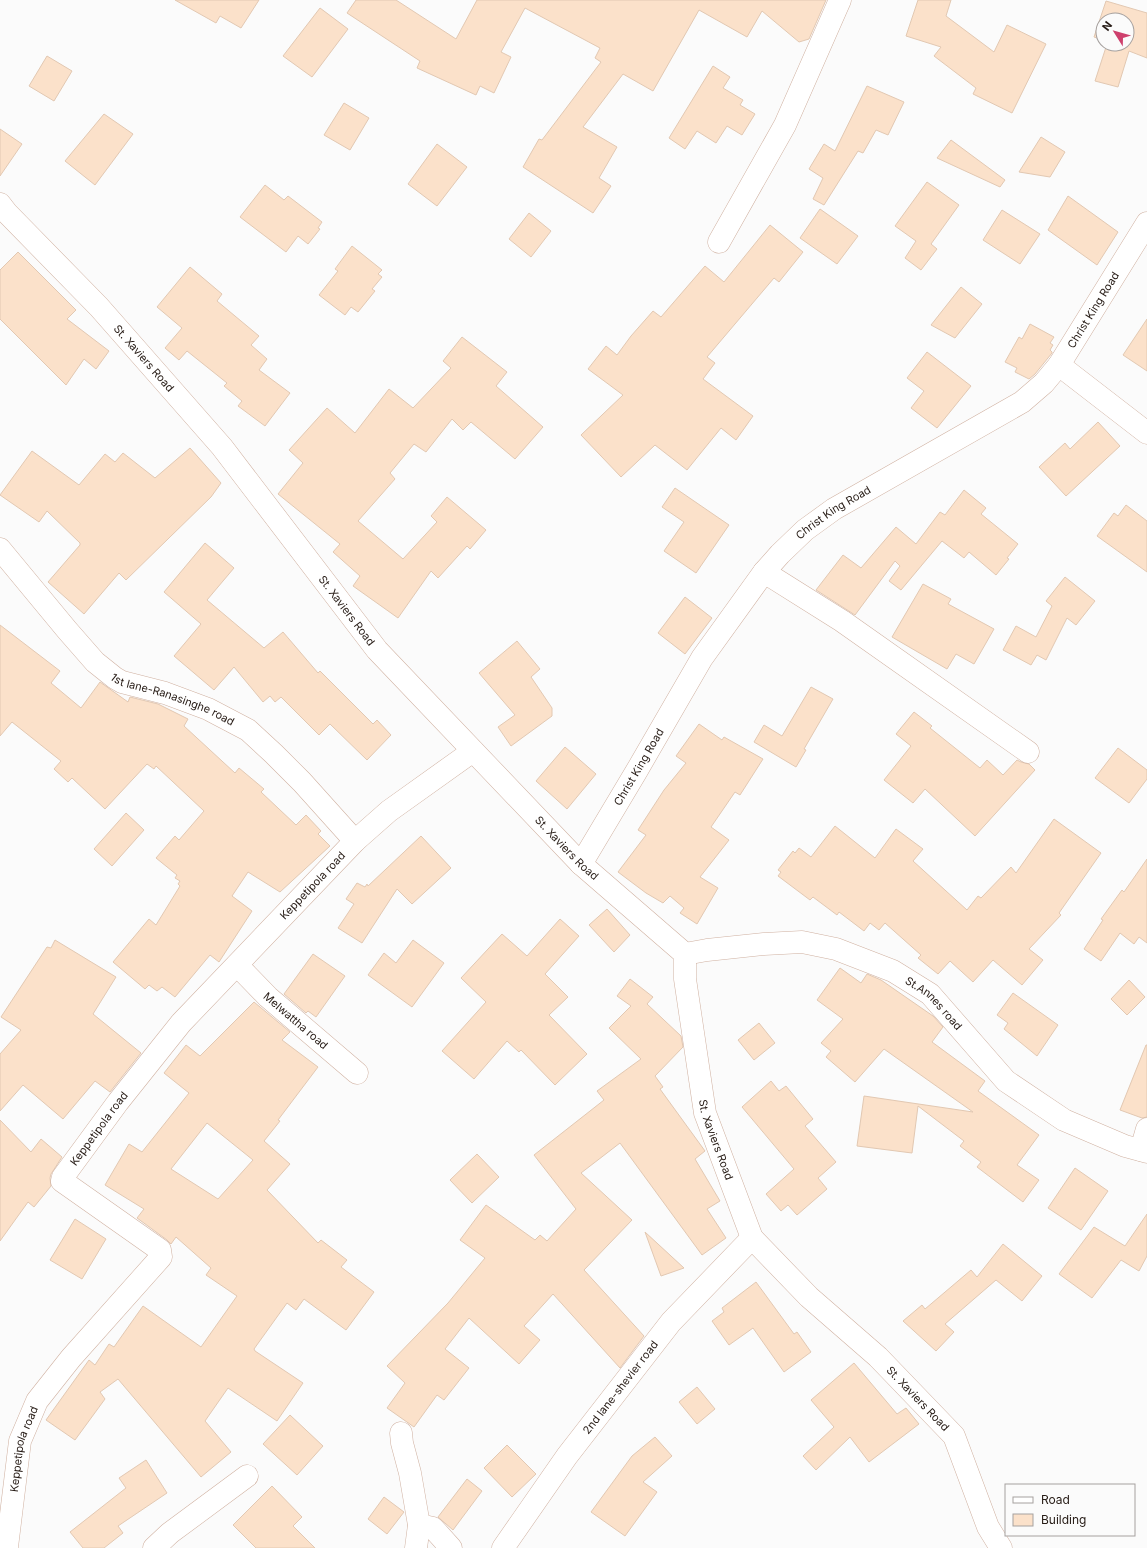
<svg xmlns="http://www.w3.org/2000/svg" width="1147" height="1548" font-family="Inter,sans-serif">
	<rect width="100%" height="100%" fill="#fbfbfb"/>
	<g fill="#fbe1ca" stroke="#e2c8b2" fill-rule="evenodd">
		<path d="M175,0H259L241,28L220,16L216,23Z"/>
		<path d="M356,0H396L456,39L477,0H826L809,39L799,42L762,11L747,37L699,10L653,91L623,74L583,127L617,147L599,178L611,186L593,213L523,167L539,139L542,140L601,62L595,58L600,48L525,8L501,52L511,57L494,93L480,86L476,95L417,68L420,61L347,13Z"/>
		<path d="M918,0H951L946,16L994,52L1007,25L1046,44L1012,113L973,94L976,88L934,56L941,47L906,36Z"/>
		<path d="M1106,1L1147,13V58L1129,51L1118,87L1095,81L1107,44H1127V20H1103V40L1094,37Z"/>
		<path d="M320,8L348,29L312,77L283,56Z"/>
		<path d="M47,56L72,71L54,101L29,86Z"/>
		<path d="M713,66L730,77L723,88L743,100L740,105L755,114L742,135L727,126L716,143L697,131L685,149L669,138Z"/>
		<path d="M867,86L904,102L888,135L876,130L863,153L858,151L824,205L813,199L823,178L809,169L824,144L835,151Z"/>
		<path d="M344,103L369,118L350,150L324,135Z"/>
		<path d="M104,114L133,134L95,185L65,161Z"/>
		<path d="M0,129L22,144L0,176Z"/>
		<path d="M1041,137L1065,152L1050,177L1019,172Z"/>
		<path d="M951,140L1005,180L1000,187L937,158Z"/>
		<path d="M437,144L467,167L437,206L408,184Z"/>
		<path d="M927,182L959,205L931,244L937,249L921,270L905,258L916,241L895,226Z"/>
		<path d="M265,185L284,200L288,196L322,222L318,228L320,229L308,244L298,236L286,252L240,217Z"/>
		<path d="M1068,196L1118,232L1097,265L1048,230Z"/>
		<path d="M820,209L858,236L837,264L800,238Z"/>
		<path d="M1002,210L1040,234L1020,264L983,240Z"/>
		<path d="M529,213L551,231L531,257L509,239Z"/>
		<path d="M770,225L803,252L779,282L774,278L707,357L715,363L703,379L753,416L736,440L721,428L687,470L655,445L621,477L581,435L623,395L588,369L606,346L617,355L631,336L653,311L661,317L705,266L724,282Z"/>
		<path d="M352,246L382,270L378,274L382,277L372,289L375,291L358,312L351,307L345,315L319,295L338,271L335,269Z"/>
		<path d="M18,252L76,310L67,319L109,351L96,369L84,359L66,385L0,319V270Z"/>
		<path d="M190,267L222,294L217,301L259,336L251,345L267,359L259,370L290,393L265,426L238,406L242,401L224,386L227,383L187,351L179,360L165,348L182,328L157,307Z"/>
		<path d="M961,287L982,304L955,338L931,325Z"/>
		<path d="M1147,319V371L1123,355Z"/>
		<path d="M1030,324L1054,337L1050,343L1053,345L1050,350L1052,352V353L1035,374L1029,379L1015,372L1017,368L1005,362L1019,337L1022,339Z"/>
		<path d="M462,337L507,372L496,386L543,427L515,459L471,422L463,430L452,419L426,452L414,444L390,473L395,479L358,521L403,559L437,522L431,516L447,497L486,530L470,549L467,546L438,578L431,571L398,618L353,586L360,576L333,552L340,544L278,494L303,463L289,450L327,408L355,433L389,389L413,408L451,368L443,361Z"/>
		<path d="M927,352L971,386L937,428L911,408L924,391L907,378Z"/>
		<path d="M1098,422L1120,446L1066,496L1039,467L1065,443L1070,449Z"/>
		<path d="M190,448L221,483L211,497L126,580L119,573L84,614L48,582L80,545V543L47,511L39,522L0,495L32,451L79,485L105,454L115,462L123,453L155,478Z"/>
		<path d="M675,488L729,525L696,573L664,551L684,522L662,507Z"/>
		<path d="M964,490L986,508L981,514L1018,544L1007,558L1009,559L996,575L969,552L964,558L942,541L901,590L889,581L900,566L895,561L855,615L816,590L843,555L861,568L896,527L916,544L940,512L945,515Z"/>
		<path d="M1126,505L1147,521V572L1097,536L1114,513L1118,516Z"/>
		<path d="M205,543L234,568L207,600L264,648L283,632L318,673L320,671L373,724L377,720L391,735L367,760L330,724L319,735L281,697L275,702L270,696L263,702L234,667L214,690L174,656L201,624L164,592Z"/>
		<path d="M1065,577L1095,601L1076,625L1067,618L1046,660L1037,655L1031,665L1003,650L1016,626L1036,637L1052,606L1046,601Z"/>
		<path d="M923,584L951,599L948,604L994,629L974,664L956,654L947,669L892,637Z"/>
		<path d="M685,597L712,618L685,654L658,633Z"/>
		<path d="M0,625L60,671L51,683L81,708L100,682L128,702L130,697L158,704L188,719L184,726L235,773L239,768L264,789L261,792L296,825L306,815L321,831L318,834L330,846L280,892L248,872L232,896L252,911L219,962L210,955L175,997L162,987L157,991L149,985L145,989L113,962L149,919L156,925L180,886L178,884L180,881L175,878L177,875L156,858L175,836L179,840L204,811L156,766L154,769L147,764L105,809L72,778L68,782L54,769L61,761L12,722L0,736Z"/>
		<path d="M517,641L540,669L531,677L552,708V716L511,746L498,727L515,715L479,673Z"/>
		<path d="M811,687L833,699L804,749L806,750L796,767L754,742L764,725L782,736Z"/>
		<path d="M914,712L932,726L930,728L980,768L987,760L1003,775L1017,760L1021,762L1029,764L1035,770L975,836L925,789L913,803L884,780L911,746L896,734Z"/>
		<path d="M699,724L722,740L724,737L763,759L740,795L735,792L711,827L729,840L700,877L718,888L697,924L680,913L684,908L670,896L663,903L646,893L618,872L646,835L638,830L664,790L686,763L676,756Z"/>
		<path d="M565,747L596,774L567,809L536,781Z"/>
		<path d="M1118,748L1147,770V779L1129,803L1095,778Z"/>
		<path d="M126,813L144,830L112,866L94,849Z"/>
		<path d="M1054,819L1101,853L1059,913L1061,915L1029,949L1043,960L1022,985L993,960L973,982L950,961L938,974L918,958L921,955L885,923L879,930L870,923L864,931L839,912L837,915L813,897L810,900L778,876L781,872L778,870L793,851L795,853L799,848L811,857L835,826L875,858L896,829L923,849L913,861L967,910L978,896L981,898L1011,867L1016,873Z"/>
		<path d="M421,836L451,868L412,904L397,889L362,943L338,928L354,904L346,899L357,883L365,887L367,884L368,886Z"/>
		<path d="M1147,859V943L1139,937L1134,944L1120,933L1101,961L1084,949L1103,920L1101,919L1122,890L1124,892Z"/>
		<path d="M607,909L630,935L614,952L589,925Z"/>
		<path d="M560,919L579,936L545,974L568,997L549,1015L587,1054L555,1085L521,1050L519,1052L507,1041L474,1079L442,1051L486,1002L461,978L502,934L527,956Z"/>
		<path d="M55,940L116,977L93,1014L141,1053L110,1092L95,1081L63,1119L23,1085L0,1111V1054L21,1030L1,1017L47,947L51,948Z"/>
		<path d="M413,940L444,963L412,1007L368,975L384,953L396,963Z"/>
		<path d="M313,954L345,976L316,1017L308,1011L306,1013L284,994Z"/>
		<path d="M840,968L861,983L867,974L881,980L933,1016L943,1027L932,1042L985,1081L978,1091L1039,1135L1017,1165L1039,1180L1023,1202L977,1167L981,1162L960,1146L964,1141L918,1106L912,1153L857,1146L864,1096L973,1112L884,1049L855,1082L826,1057L831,1051L821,1043L843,1019L817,1000Z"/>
		<path d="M630,979L653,997L647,1004L681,1036L683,1047L655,1076L663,1087L660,1089L705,1151L695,1159L720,1201L707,1209L726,1238L702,1255L620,1143L581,1173L632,1220L584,1270L644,1336L620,1368L553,1294L524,1326L540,1340L519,1364L469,1318L445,1349L469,1368L444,1400L437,1395L414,1427L387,1408L405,1383L387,1366L448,1303L485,1258L460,1240L486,1205L535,1240L540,1235L547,1241L576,1209L534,1155L604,1100L597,1091L641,1059L609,1028L631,1006L617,996Z"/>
		<path d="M1129,980L1145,997L1127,1015L1111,999Z"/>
		<path d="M1013,993L1058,1025L1037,1056L1004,1029L1008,1023L997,1015Z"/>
		<path d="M254,1002L290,1032L282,1040L318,1067L278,1120L280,1121L264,1141L290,1164L267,1190L318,1243L321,1240L347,1260L341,1267L374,1292L346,1330L304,1299L296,1310L287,1303L254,1349L255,1351L303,1383L277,1421L228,1388L205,1421L231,1452L201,1477L118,1379L100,1392L105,1399L75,1440L46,1420L89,1360L95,1365L109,1344L114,1347L143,1306L201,1347L237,1296L206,1275L211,1268L176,1237L171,1244L167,1240L137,1218L144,1209L105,1185L129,1144L142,1152L189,1093L164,1073L186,1045L200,1056ZM207,1123L253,1160L218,1199L171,1169Z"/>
		<path d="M759,1023L775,1043L754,1060L738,1040Z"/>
		<path d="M1146,1045H1147V1117L1142,1118L1120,1110Z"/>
		<path d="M771,1081L779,1091L786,1086L813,1119L805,1126L836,1162L818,1178L827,1189L797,1215L788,1205L781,1211L766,1194L794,1169L742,1107Z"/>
		<path d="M0,1120L31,1152L41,1139L62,1157L51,1174L50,1178L51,1186L34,1207L28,1202L0,1241Z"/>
		<path d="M477,1154L499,1177L472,1203L450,1180Z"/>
		<path d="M1075,1168L1108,1191L1081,1230L1048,1208Z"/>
		<path d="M1147,1214V1256L1139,1271L1121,1260L1092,1298L1059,1274L1094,1227L1125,1246Z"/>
		<path d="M75,1219L106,1239L82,1279L50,1260Z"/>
		<path d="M645,1232L684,1268L661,1276Z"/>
		<path d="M1003,1244L1042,1276L1022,1301L996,1280L945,1324L954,1332L936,1351L903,1321L922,1305L925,1309L971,1270L977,1277Z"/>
		<path d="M756,1282L794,1334L797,1332L811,1352L784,1372L753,1328L729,1345L712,1321L724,1312L722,1308Z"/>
		<path d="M854,1363L897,1414L906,1408L919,1424L869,1462L850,1437L816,1470L803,1456L834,1427L811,1400Z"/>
		<path d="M697,1387L715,1409L697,1424L679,1402Z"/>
		<path d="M290,1415L323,1446L297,1475L263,1444Z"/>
		<path d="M655,1437L672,1456L643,1482L657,1492L625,1536L591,1512L632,1456Z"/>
		<path d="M507,1445L536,1474L512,1497L484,1468Z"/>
		<path d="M146,1460L167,1493L118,1526L123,1533L104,1548H83L70,1532L126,1488L119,1478Z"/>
		<path d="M467,1479L482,1491L453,1530L438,1517Z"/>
		<path d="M272,1486L302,1517L293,1526L315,1548H256L233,1525Z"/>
		<path d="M384,1497L404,1512L387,1534L368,1519Z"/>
	</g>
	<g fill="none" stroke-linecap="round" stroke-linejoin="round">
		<g stroke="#d0b1a1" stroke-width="23">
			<g id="street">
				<path id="s1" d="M0,204L7,213L99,307L222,447L377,650L581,864L685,954V979L705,1113L752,1238L809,1297L878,1357L954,1436L988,1527L1001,1548"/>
				<path d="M719,242L785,125L840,0"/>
				<path d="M1059,365L1147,433"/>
				<path id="s2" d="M0,549L67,630L95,662L115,678L122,682L165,693L208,709L248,730L274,754L302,782L355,841"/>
				<path d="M764,572L842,621L1028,752"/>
				<path id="s3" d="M581,864L636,772L702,658L764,572L780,554L805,530L834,509L1022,402L1044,383L1059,365L1147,223"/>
				<path id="s4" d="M685,954L707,950L764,944L802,942L836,949L893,971L930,994L1006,1081L1064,1120L1125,1146L1147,1152"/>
				<path id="s5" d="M237,965L268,997L357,1073"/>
				<path d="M1141,1150L1147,1129"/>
				<path d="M401,1433L402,1443L410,1473L419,1525"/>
				<path id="s6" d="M5,1548L7,1547L20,1441L37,1401L71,1358L161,1257L160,1250L62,1181L63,1177L118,1102L181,1023L355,841L389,811L473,751"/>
				<path d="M154,1548L170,1533L247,1476"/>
				<path d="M416,1548L419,1525L433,1528L451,1548"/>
				<path id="s7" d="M503,1548L567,1456L671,1322L752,1238"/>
			</g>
		</g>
		<use href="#street" stroke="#fff" stroke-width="22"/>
	</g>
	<g text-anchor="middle" stroke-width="3" stroke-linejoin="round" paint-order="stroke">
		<g font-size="11" fill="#261b15" stroke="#fbfbfb">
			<text dy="4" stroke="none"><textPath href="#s3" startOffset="773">Christ King Road</textPath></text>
			<text dy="4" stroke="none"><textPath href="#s1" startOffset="211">St. Xaviers Road</textPath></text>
			<text dy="4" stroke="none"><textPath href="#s3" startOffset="437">Christ King Road</textPath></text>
			<text dy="4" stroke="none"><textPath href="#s1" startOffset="535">St. Xaviers Road</textPath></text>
			<text dy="4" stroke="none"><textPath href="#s2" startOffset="235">1st lane-Ranasinghe road</textPath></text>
			<text dy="4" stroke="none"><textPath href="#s3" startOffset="113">Christ King Road</textPath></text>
			<text dy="4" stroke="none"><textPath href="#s1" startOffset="859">St. Xaviers Road</textPath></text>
			<text dy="4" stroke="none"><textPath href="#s6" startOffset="858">Keppetipola road</textPath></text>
			<text dy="4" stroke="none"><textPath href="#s4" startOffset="266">St.Annes road</textPath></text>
			<text dy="4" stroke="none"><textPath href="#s5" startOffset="81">Melwattha road</textPath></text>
			<text dy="4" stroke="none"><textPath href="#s6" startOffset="534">Keppetipola road</textPath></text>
			<text dy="4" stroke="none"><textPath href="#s1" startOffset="1207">St. Xaviers Road</textPath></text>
			<text dy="4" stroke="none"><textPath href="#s7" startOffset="199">2nd lane-shevier road</textPath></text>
			<text dy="4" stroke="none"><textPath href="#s1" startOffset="1543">St. Xaviers Road</textPath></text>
			<text dy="4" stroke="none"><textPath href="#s6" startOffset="102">Keppetipola road</textPath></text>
		</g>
	</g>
	<rect x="1005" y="1484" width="130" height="52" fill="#fbfbfb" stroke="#a6a19f"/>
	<rect x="1013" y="1497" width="20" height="6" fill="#ffffff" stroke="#a6a19f"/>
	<text x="1041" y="1504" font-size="12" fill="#261b15">Road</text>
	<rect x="1013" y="1514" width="20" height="12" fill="#fbe1ca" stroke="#a6a19f"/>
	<text x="1041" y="1524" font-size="12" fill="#261b15">Building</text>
	<g transform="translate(1115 32) rotate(307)"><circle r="19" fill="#fbfbfb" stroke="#a6a19f"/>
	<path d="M0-3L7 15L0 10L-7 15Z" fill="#ce406d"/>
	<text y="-6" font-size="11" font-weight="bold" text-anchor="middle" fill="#261b15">N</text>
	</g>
</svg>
